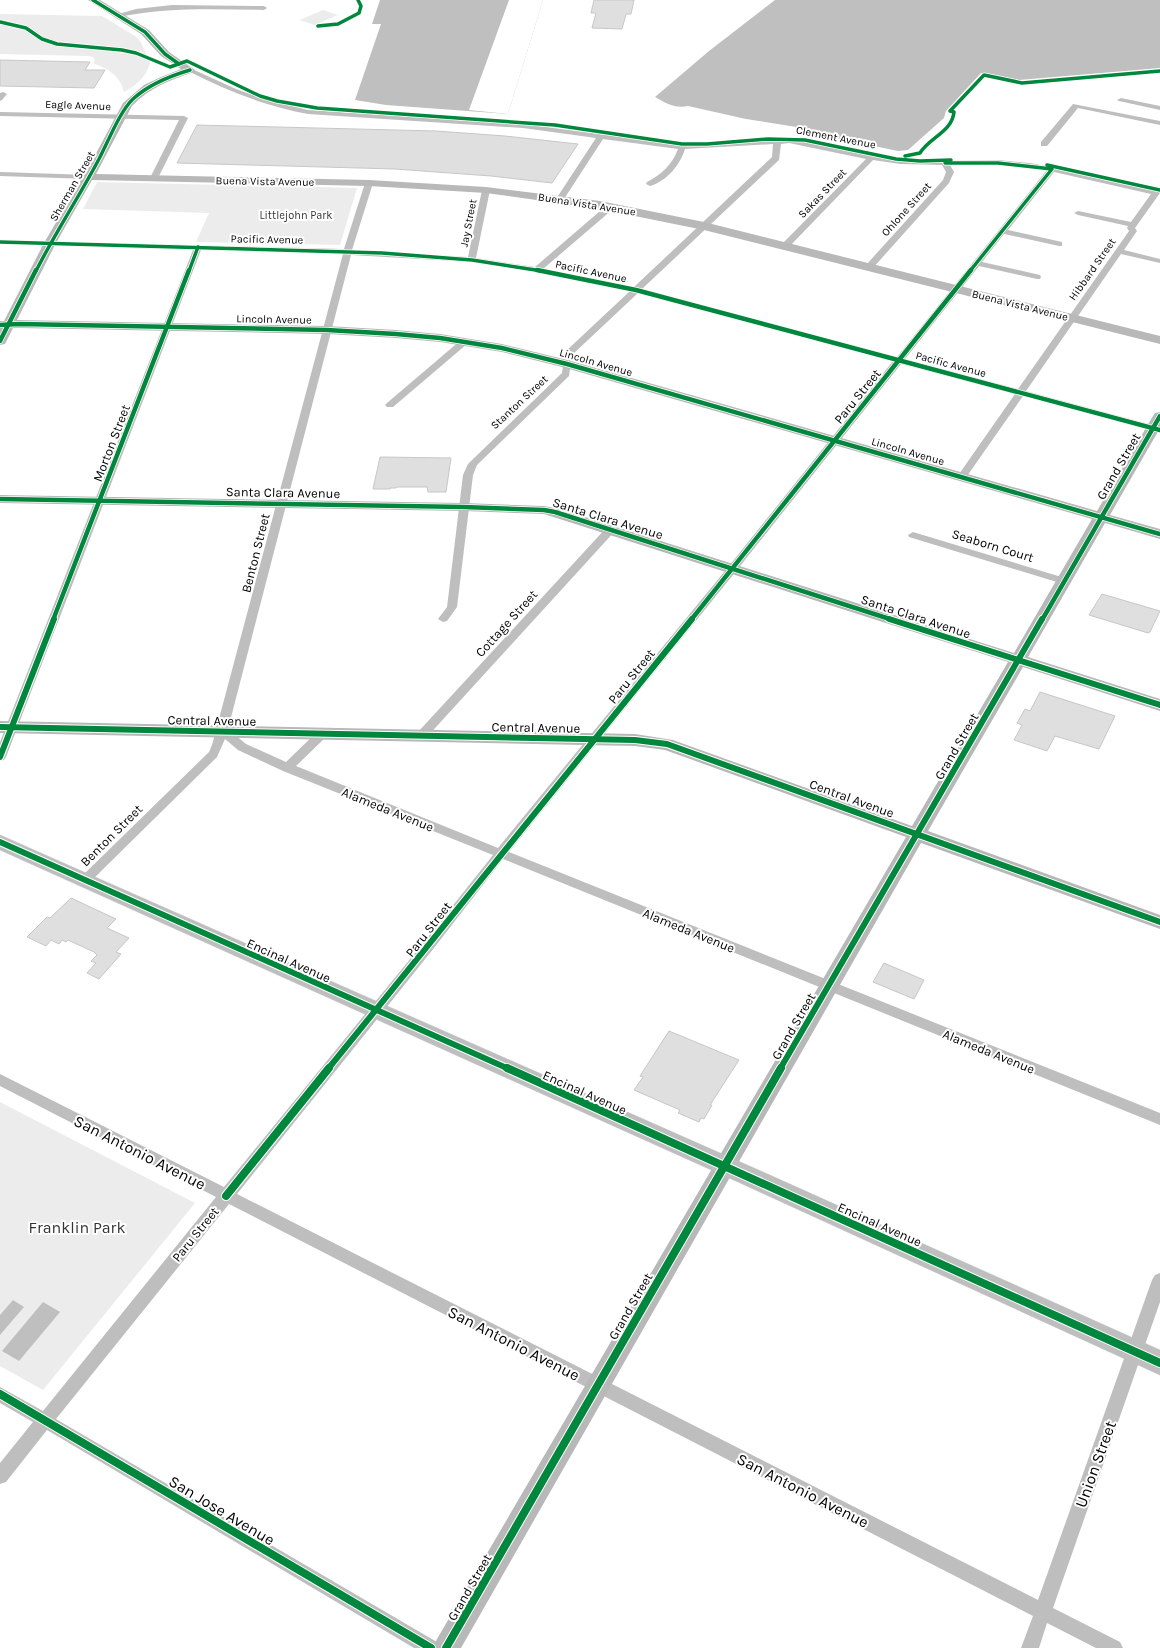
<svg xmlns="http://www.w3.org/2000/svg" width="1160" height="1648" font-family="Karla,sans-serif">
	<rect width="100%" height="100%" fill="#fff"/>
	<g fill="#ececec">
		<path d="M323,10L338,15L314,25L300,20Z"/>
		<path d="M0,14L102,16L135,36L141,42L150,63C146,77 137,85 124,92C120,75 108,69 93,63L95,60L93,57L88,56L0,54Z"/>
		<path d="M97,182L357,188L340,245L196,242L209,213L83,209Z"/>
		<path d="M0,1102L195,1203L43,1390L0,1366Z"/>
	</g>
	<g fill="#bfbfbf">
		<path d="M380,0H543L508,114L386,105L355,100L381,24H372Z"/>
		<path d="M775,0H1160V68L1019,80L981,73L946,111L944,118L908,150L898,151L812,133L809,129L746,119L688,106C676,109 665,103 655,97L709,51Z"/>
		<path d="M13,1300L24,1307L0,1335V1315Z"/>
		<path d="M43,1302L60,1312L19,1361L2,1351Z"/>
	</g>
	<path fill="#fff" d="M509,0H543L508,114L469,110Z"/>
	<g fill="#dfdfdf" stroke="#c7c7c7">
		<path d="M594,0H634L631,14H626L622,29L592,28L596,13H591Z"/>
		<path d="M0,60L90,62L85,70H105L94,88L0,86Z"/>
		<path d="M197,125L436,131L505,136L578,144L552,183L491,176L395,169L177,163Z"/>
		<path d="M380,457L451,458L446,492H428L427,487H397L396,488H390V489H373Z"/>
		<path d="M1102,594L1160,611L1150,632L1148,633L1089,615Z"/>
		<path d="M1040,692L1115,716L1099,749L1055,736L1047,751L1014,740L1022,725L1017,723L1025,709L1030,711Z"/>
		<path d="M71,898L116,919L107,928L129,938L116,952L121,954L99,979L87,973L96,963L91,961L97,955L94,952L68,940L66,942L62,940L59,944L51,940L46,946L27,937L47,917L50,918Z"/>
		<path d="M884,963L924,980L914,999L873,982Z"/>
		<path d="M669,1031L739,1060L710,1105H712L704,1119L701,1118L699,1122L678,1113L680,1110L634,1090L643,1077L640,1076Z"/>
	</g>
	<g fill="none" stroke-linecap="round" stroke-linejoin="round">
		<g stroke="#dbdbdb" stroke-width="1">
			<path id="primary" d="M0,835L754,1168L1160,1350V1375L738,1182L0,850Z"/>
		</g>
		<g fill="#bebebe" fill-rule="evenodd">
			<path d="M172,5L264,6L267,8L264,10C215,9 167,7 118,17L115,15L136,9Z"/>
			<path d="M190,68L236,89L264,99L308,110L523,124L682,145L789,139L900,160L928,161L998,160L1030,163L1085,173L1159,191L1160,193L1135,228L1137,231L1124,250L1160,259V263L1121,254L1026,391L1160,427V433L1023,396L965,479H959L957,477L1015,394L901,364L737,570L509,852L1160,1113V1125L503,859L434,948L237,1194L1038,1600L1152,1280L1155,1275L1160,1273V1302L1053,1608L1120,1642L1123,1648H1096L1047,1623L1039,1648H1021L1033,1616L229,1204L56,1419L437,1642L440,1648H414L47,1430L6,1482L0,1484V1463L33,1422L0,1403V1387L43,1411L216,1197L0,1086V1074L224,1187L424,942L493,855L283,771L238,750L225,739L217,757L89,883L85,885L81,883L79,880L81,877L209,752L212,745L343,254L201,250L6,757L4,760L0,761V742L193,250L0,244V240L344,249L365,183L369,181L373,183L352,250L468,257L482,190L486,188L490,190L476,258L535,267L607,205H613V209L543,269L634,287L772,157L773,144L685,149C680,165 667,181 650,186L646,184L647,182C662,174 672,165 678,149L603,139L564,199L560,201L556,199L596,138L523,128L308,114C265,106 227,91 188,71V69ZM789,143L866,159L782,244L781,246L785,248H788L873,160L900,164L942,165L946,172L943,180L866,265L865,267L866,269H872L949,183L954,172L950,165L998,164L1047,170L897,357L642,289L779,160L781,144ZM1054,172L1151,194L1131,222L1078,211L1074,213L1078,215L1128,226L1127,228L1129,231L1018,389L905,359L979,266L1037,279H1040L1041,277L1040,275L982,262L1004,234L1059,246H1062V242L1008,230ZM351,255L472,262L537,272L630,291L565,352L562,373L468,464L463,475L447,607L438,619L443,622L447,621L457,607L473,475L477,465L569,376L572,355L638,293L893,361L729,566L498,848L296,766L327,736L329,733L327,730H319L286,762L246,744L228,729Z"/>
			<path d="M3,92L7,94L2,100L0,101V93Z"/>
			<path d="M1121,98L1160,106V110L1119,101L1117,100Z"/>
			<path d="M1073,104L1160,121V125L1078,108L1047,146H1041V142Z"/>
			<path d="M0,112L184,116L188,118L158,178L154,180L150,178L179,120L0,116Z"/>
			<path d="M0,172L89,175L93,177L89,179L0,176Z"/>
			<path d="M464,339L467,340L468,342L467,344L393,407H387L385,405L387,403L461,340Z"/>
			<path d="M611,526L615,527L616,529L615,531L426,738H418L416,735L418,732L607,527Z"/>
			<path d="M913,532L1068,579L1069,581L1068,583H1060L909,537L908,535Z"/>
		</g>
		<path fill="#b8b8b8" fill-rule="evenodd" d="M88,0H100L149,30L169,52L195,70L194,72C170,80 149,88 132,106L96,174L369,180L486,187L600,201L704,222L1160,336V344L704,230L600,209L486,193L369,186L92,180L56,243L17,320L327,326L396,330L440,334L502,344L572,361L1097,511L1153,416L1155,413L1160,412V428L1110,515L1160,529V539L1105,523L1028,657L1160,699V711L1023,667L928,831L1160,915V929L921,843L461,1648H433L437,1639L906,837L665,750L635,746L0,733V721L635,734L673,740L912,826L1008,662L544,514L464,511L0,503V495L464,503L544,506L560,509L1014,653L1092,519L562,367L502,352L440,342L396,338L327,334L19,328H13L5,344L0,345V321H4L44,243L92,161L123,103L144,85L161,77L181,69L161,56L141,34Z"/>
		<use href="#primary" fill="#bebebe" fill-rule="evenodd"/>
		<g stroke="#fff" stroke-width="5">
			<g id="cycleway-far3">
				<path d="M93,0L145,32L165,54L179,64"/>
				<path d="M0,22L26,28L42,39L57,44L122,50L136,53L170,67L187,61L260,96L277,101L317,108L555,125L682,144H707L768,139L805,140L896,159L920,161L951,160"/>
				<path d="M318,26L338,24L359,13L361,6L358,0"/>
				<path d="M905,156L920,153C930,137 952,132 954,112L950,111L984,75L1022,83L1160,71"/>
				<path d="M945,163H998L1052,169L970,271"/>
				<path d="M1047,165L1160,190"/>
				<path d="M0,242L382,253L472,260L542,271"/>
				<path d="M36,271C55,233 79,197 99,159C108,142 120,111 133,99C149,84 170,76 190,70"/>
				<path d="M189,271L198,247"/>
			</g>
		</g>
		<g stroke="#fff" stroke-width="6">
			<g id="cycleway-far2">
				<path d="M537,270L636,290L1160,430"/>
				<path d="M0,325L19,324L327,330L396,334L440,338L502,348L567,364L1160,534"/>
				<path d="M0,341L36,270"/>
				<path d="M0,499L464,507L544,510L555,512L893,620"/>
				<path d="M53,620L189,270"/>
				<path d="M691,620L971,270"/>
				<path d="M1042,620L1160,416"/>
			</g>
		</g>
		<g stroke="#fff" stroke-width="8">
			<g id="cycleway-far1">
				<path d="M889,619L1160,705"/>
				<path d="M0,727L635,740L667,744L1160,922"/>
				<path d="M0,757L54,619"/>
				<path d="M0,842L509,1069"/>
				<path d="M328,1069L692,619"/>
				<path d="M780,1069L1042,619"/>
			</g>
		</g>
		<g stroke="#fff" stroke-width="10">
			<g id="cycleway">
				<path d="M507,1068L1160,1363"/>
				<path d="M226,1196L329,1068"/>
				<path d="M0,1394L431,1648"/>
				<path d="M446,1648L781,1068"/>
			</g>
		</g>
		<use href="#cycleway-far3" stroke="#00873e" stroke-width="3.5"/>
		<use href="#cycleway-far2" stroke="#00873e" stroke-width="4.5"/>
		<use href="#cycleway-far1" stroke="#00873e" stroke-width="6"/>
		<use href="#cycleway" stroke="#00873e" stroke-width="8"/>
	</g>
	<g text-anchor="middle" stroke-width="4" stroke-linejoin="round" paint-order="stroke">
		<g font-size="11" fill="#000" stroke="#fff">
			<text transform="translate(78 105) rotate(2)" y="4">Eagle Avenue</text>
			<text transform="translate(836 137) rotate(11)" y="4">Clement Avenue</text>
			<text transform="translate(265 181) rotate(1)" y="4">Buena Vista Avenue</text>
			<text transform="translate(72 186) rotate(-60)" y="4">Sherman Street</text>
			<text transform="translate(822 193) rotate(-46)" y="4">Sakas Street</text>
			<text transform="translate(587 204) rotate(9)" y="4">Buena Vista Avenue</text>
			<text transform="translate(906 209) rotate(-48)" y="4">Ohlone Street</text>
			<text transform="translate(468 223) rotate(-79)" y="4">Jay Street</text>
			<text transform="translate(267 239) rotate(1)" y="4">Pacific Avenue</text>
			<text transform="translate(1092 269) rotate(-55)" y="4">Hibbard Street</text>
			<text transform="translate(591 271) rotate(12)" y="4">Pacific Avenue</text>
			<text transform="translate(1020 305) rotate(14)" y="4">Buena Vista Avenue</text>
			<text transform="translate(274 319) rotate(1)" y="4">Lincoln Avenue</text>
			<text transform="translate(596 362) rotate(16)" y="4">Lincoln Avenue</text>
			<text transform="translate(951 364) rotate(15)" y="4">Pacific Avenue</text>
			<text transform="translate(519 402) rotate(-43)" y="4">Stanton Street</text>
			<text transform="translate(908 451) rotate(16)" y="4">Lincoln Avenue</text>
		</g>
		<g font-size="11" fill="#333" stroke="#fff">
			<text x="296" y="219">Littlejohn Park</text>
		</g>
		<g font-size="13" fill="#000" stroke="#fff">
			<text transform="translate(857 396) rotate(-51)" y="5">Paru Street</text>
			<text transform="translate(111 443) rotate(-69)" y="5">Morton Street</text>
			<text transform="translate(1118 466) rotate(-60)" y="5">Grand Street</text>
			<text transform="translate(283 492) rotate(1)" y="5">Santa Clara Avenue</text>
			<text transform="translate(608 518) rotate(17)" y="5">Santa Clara Avenue</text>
			<text transform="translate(993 545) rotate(17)" y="5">Seaborn Court</text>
			<text transform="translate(255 553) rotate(-76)" y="5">Benton Street</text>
			<text transform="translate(916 616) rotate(18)" y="5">Santa Clara Avenue</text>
			<text transform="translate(506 623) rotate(-48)" y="5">Cottage Street</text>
			<text transform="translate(631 676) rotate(-51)" y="5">Paru Street</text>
			<text transform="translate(212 720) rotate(1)" y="5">Central Avenue</text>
			<text transform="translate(536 727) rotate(1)" y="5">Central Avenue</text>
			<text transform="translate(956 746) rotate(-60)" y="5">Grand Street</text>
			<text transform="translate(852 798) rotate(20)" y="5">Central Avenue</text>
			<text transform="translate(388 809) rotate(22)" y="5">Alameda Avenue</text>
			<text transform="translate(111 835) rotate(-45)" y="5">Benton Street</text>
			<text transform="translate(428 929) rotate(-52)" y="5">Paru Street</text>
			<text transform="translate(689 930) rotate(22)" y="5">Alameda Avenue</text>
			<text transform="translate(289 960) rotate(24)" y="5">Encinal Avenue</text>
			<text transform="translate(793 1026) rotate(-60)" y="5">Grand Street</text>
			<text transform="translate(989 1051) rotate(22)" y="5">Alameda Avenue</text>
			<text transform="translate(585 1092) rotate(24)" y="5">Encinal Avenue</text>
			<text transform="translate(880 1224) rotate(24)" y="5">Encinal Avenue</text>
			<text transform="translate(195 1234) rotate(-51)" y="5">Paru Street</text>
			<text transform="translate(630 1306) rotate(-60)" y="5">Grand Street</text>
			<text transform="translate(469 1587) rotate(-60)" y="5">Grand Street</text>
		</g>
		<g font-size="16" fill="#000" stroke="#fff">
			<text transform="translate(140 1152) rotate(27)" y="6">San Antonio Avenue</text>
			<text transform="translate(514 1343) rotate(27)" y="6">San Antonio Avenue</text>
			<text transform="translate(1095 1464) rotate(-70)" y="6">Union Street</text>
			<text transform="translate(803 1490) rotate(27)" y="6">San Antonio Avenue</text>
			<text transform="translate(222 1510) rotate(31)" y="6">San Jose Avenue</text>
		</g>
		<g font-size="16" fill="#333" stroke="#fff">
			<text x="77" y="1233">Franklin Park</text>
		</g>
	</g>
</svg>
